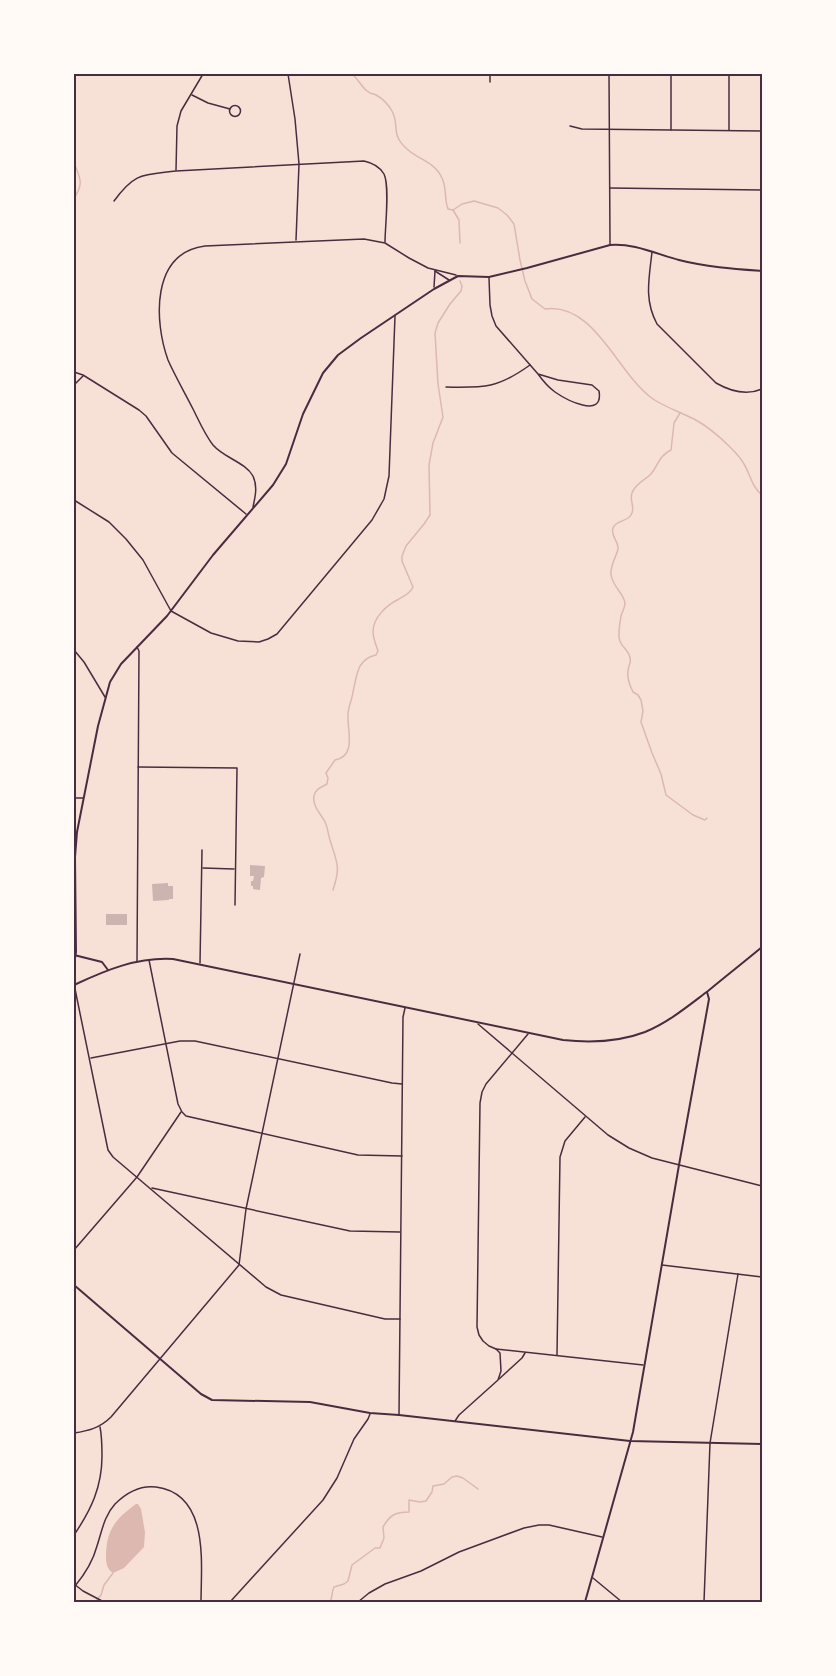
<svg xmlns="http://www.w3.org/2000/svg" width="836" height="1676" font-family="'DejaVu Sans',sans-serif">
	<rect width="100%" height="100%" fill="#f7e1d7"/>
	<path fill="#dcb8b0" d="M136,1504H138L141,1509L145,1532L144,1547L124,1568L113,1573C107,1569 106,1564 106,1556C106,1531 115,1519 136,1504Z"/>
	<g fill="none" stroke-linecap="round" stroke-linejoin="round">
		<g stroke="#dcb8b0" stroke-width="1.5">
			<path d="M352,74C358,79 361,86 367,91C372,95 370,92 376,95C382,98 389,105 392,111C400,126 390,134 407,149C419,160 435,162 442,178C447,188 444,199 448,209L453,210L459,220L460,243"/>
			<path d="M74,162C79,178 85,182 74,198"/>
			<path d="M453,210L462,204L474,201L498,208L507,215L514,224L520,260L525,281L532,299L545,309C595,302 618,375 653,399C665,407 680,412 694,419C707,426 719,436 730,447C735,452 741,458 744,464C751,476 752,487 762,495"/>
			<path d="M680,413L674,423L671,450C660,455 658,465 651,474C644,481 635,484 632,493C629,501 636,508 631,515C627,522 616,520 613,528C610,536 619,541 618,549C616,558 610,565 611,575C613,587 624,594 625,603C625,608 622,612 621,616C620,622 619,629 619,634C618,647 629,648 630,658C631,663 630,662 629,666C626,676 629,684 633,692L638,695L641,700L643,711L641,722L652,753L661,774L666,795L693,815L705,820L707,818"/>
			<path d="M333,890C341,866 337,863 330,840C328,834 328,828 325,822C321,814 312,806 314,796C315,789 322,787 327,784L328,778L326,773L335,760C357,756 347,730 348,715C348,707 352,700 353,692C357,675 357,659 376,655L378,651C376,645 373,638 373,632C373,617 387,605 399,599C405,595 410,594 413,587L402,561V556L406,546L424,524L430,515L429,465L433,443L443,417L438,384L435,333L438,323L450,304L461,291L462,286L460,281"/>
			<path d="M95,1602L101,1595L104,1585L113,1573"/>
			<path d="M330,1602C333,1597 331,1593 334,1587L344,1584L348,1581L352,1565L375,1548H380L384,1538L383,1527C390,1515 395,1512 409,1512V1500L420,1502L426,1501L432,1492L433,1486L444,1484L452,1477L457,1476L463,1478L478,1489"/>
		</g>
	</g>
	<g fill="#ccb4b1">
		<path d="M250,865L265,866L264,877L261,878L260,890L253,889V886H251V881H253L254,876H250Z"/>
		<path d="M168,883V886H173V899H169V900L153,901L152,884Z"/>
		<rect x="106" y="914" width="21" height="11"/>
	</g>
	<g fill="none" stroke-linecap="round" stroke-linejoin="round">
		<g stroke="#4a2c40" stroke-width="1.5">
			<path d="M288,74L295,119L299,164L296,240"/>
			<path d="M490,74V82"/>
			<path d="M609,74L610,244"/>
			<path d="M671,74V130"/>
			<path d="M192,95L208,103L230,109"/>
			<circle cx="235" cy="111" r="5.5"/>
			<path d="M570,126L582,129L762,131"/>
			<path d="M729,130V74"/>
			<path d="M176,170L177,126L181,111L203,74"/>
			<path d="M610,188L762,190"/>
			<path d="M114,201C135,172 143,175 176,171L364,161C373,163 380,167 384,174C390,186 385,227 385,242"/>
			<path d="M652,252C649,279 644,300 657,324L716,383C730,391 746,396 762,389"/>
			<path d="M435,271L449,280"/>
			<path d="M489,278L490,305L492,316L496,326L538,374L558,380L592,385L599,391C604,420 565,399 555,392C548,387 543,381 538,374"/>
			<path d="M434,287L435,271"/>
			<path d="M74,372L83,375L139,410L146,416L172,453L246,514"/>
			<path d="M74,385L83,376"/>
			<path d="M446,387C485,388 498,388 530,365"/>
			<path d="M74,500L109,522L126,539L143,560L171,611L211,633L238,641L259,642L268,639L277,634L372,520L384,499L389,476L395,316"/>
			<path d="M253,507C255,497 258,487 253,476C245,462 224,458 213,445C205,435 199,421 193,409C185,393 175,376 168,360C154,321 151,253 205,246L364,239L385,243L409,258L428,268L456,275"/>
			<path d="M74,650L84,662L105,697"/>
			<path d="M138,767L237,768L235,905"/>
			<path d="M74,798H83"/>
			<path d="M203,868L234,869"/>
			<path d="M149,960L178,1104L182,1112L186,1116L358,1155L402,1156"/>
			<path d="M137,961L139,651L137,647"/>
			<path d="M200,963L202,850"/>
			<path d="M74,984L108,1150L113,1157L266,1287L281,1295L385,1319H400"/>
			<path d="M478,1024L608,1135L629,1148L652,1158L762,1186"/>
			<path d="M91,1058L180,1041H195L392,1083L402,1084"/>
			<path d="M152,1188L350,1231L400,1232"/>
			<path d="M74,1250L137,1177L181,1112"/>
			<path d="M662,1265L762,1277"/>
			<path d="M496,1349L643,1365"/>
			<path d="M557,1355L560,1157L565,1141L585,1117"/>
			<path d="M499,1379L522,1358L525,1353"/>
			<path d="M399,1414L403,1017L405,1008"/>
			<path d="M455,1421L459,1415L498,1380L501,1371L500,1353L496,1349L489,1346L483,1341L479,1335L477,1327L480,1103L482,1092L486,1084L528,1034"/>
			<path d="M74,1433C88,1431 100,1428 111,1417L239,1265L246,1209L300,954"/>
			<path d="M74,1535C91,1510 102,1487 102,1456C102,1446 102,1437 100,1427"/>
			<path d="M593,1578L622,1602"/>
			<path d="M74,1584L83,1591L104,1602"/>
			<path d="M75,1586C85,1574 93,1561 97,1546C102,1531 104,1516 115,1504C126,1493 140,1485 156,1487C210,1494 201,1564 201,1602"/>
			<path d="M230,1602L323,1500L337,1478L354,1439L368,1419L370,1414"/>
			<path d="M358,1602L369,1593L385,1584L421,1571L459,1552L524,1528L539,1525H549L602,1537"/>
			<path d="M704,1602L710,1443L738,1274"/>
		</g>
		<g stroke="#4a2c40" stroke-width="2">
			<path d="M74,955L102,962L108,970"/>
			<path d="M74,984V964L76,952L75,857L77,832L98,726L110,682L121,664L167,616L213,555L273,485L286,464L303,414L323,373L338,355L361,338L434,289L458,276L489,277L527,268L610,245C634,243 656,254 679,260C706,267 735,269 762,271"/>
			<path d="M74,1285L201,1394L212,1400L310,1402L370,1413L399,1415L630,1441L762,1444"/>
			<path d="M585,1602L633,1432L679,1165L709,999L707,992"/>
		</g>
		<path stroke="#4a2c40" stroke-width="2" d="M74,985C106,970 137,957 173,959L563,1040C591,1043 619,1042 645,1032C669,1022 688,1006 708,991C726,976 744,962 762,947"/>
	</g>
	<rect width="836" height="1676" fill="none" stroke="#fffaf5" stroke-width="150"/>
	<rect x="75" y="75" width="686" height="1526" fill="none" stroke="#4a2c40" stroke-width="2"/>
</svg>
